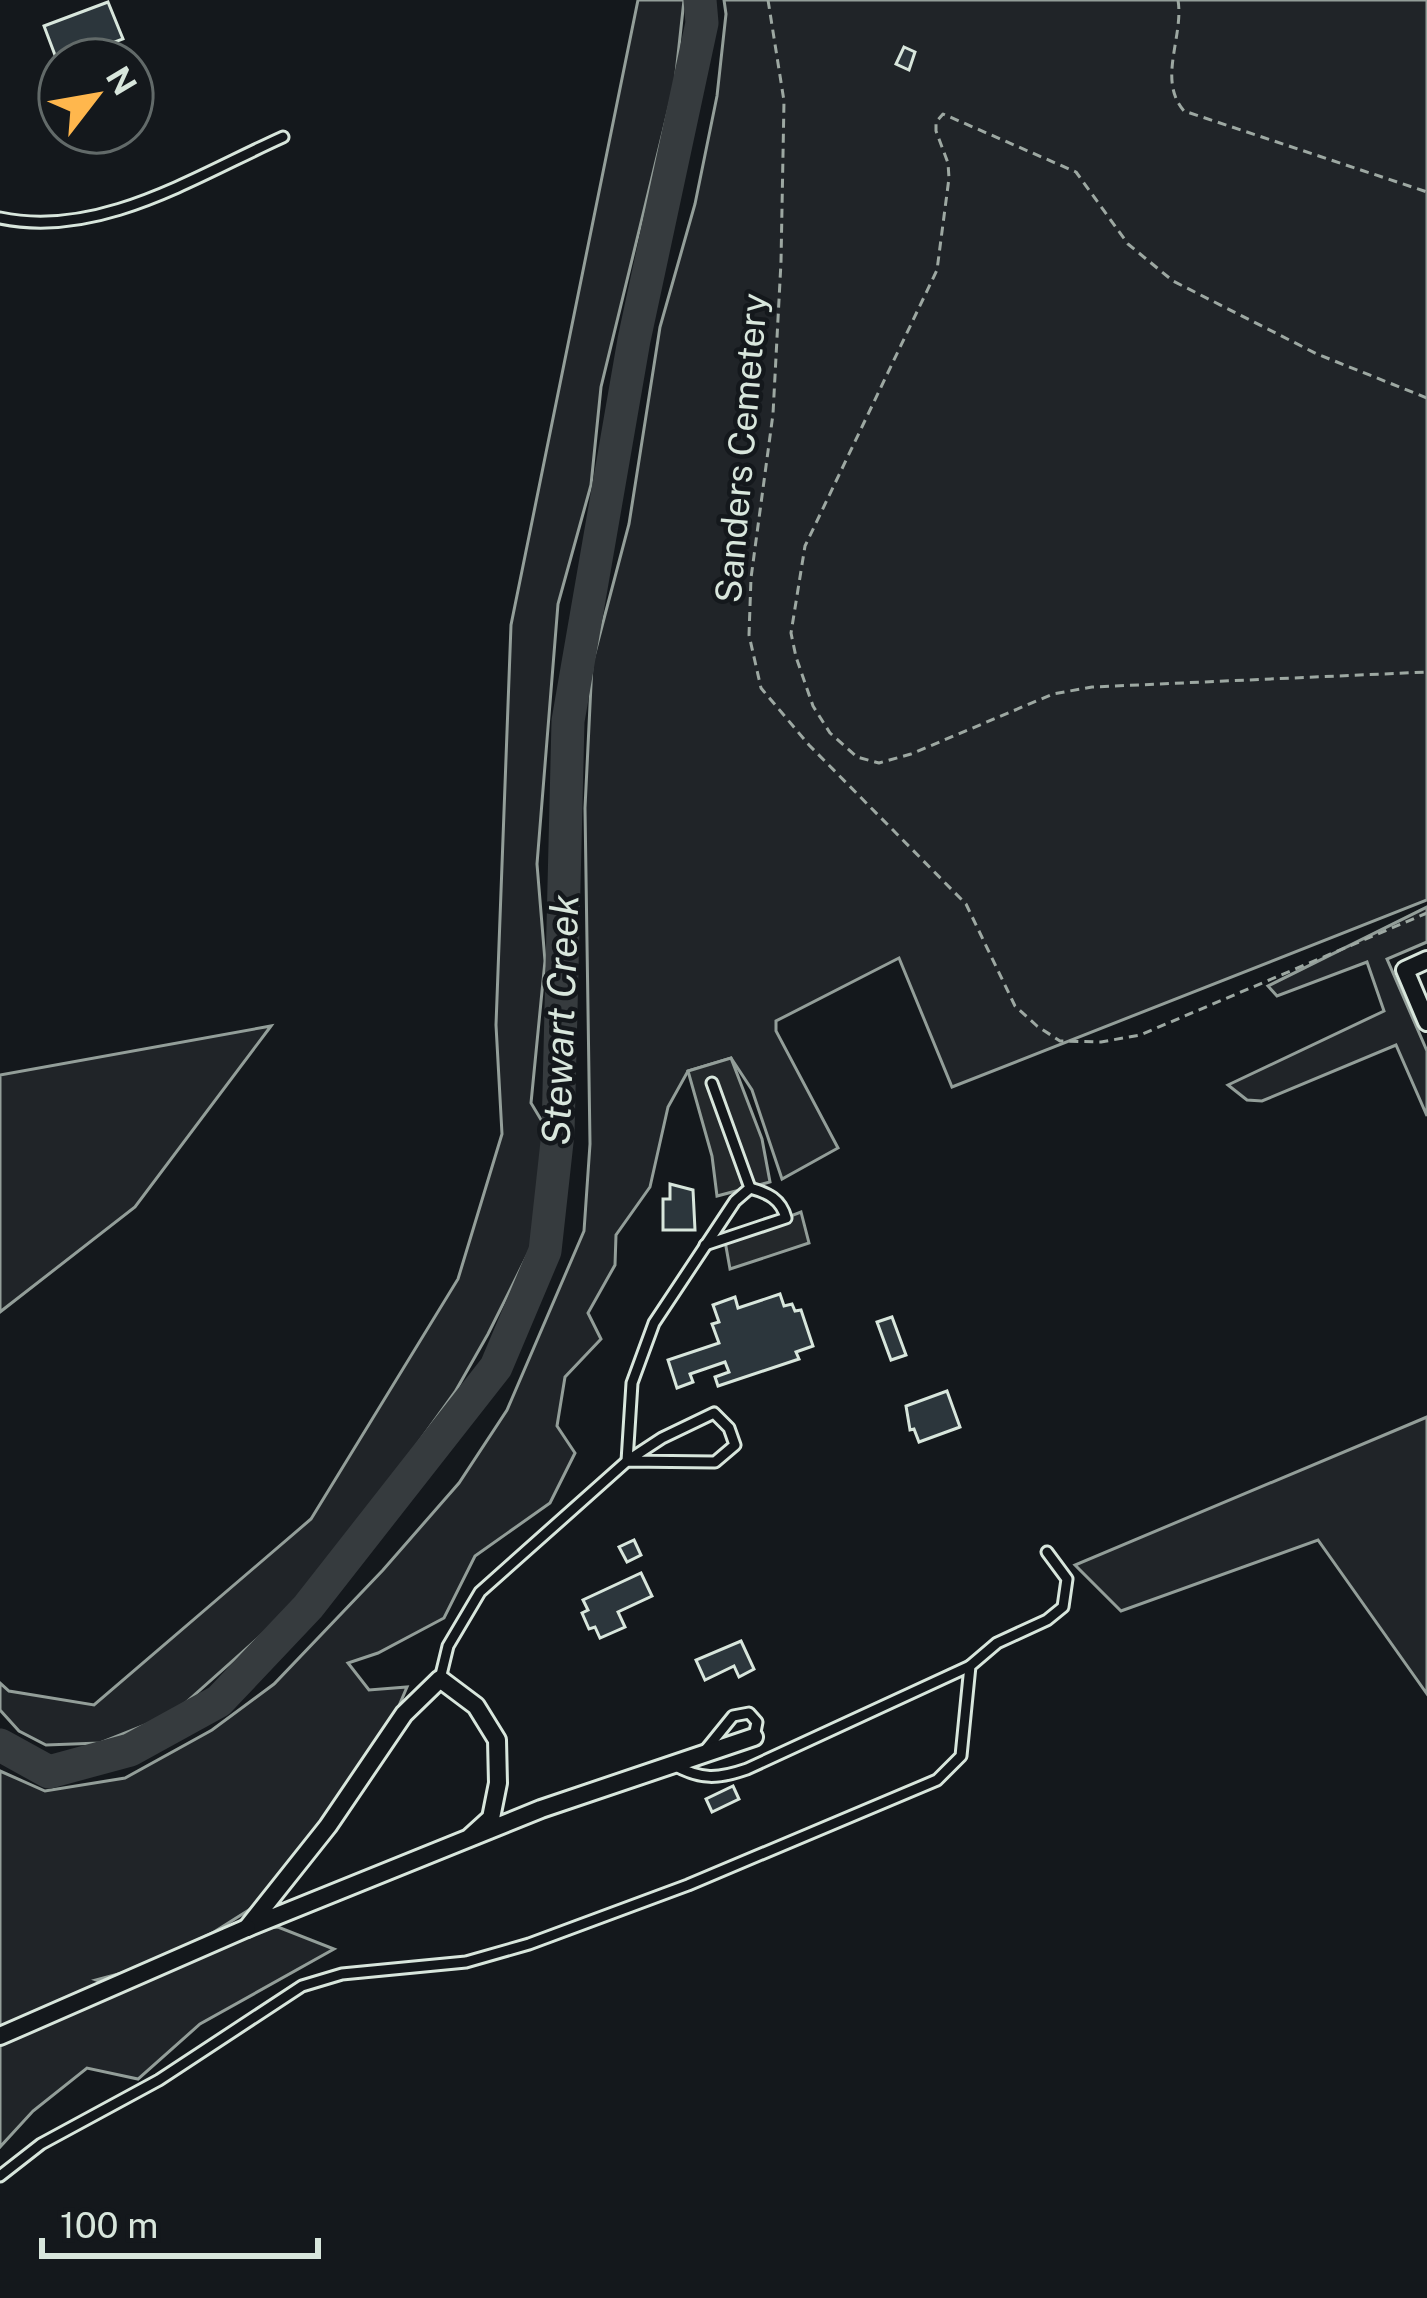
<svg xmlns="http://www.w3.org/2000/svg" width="1427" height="2298" font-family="'Public Sans',sans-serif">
	<rect width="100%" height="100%" fill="#14181c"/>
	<g fill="#202428" stroke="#939e99" stroke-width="3">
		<path d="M638,0H684L675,83L601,387L591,485L558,604L537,864L545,961L531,1103L549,1133L543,1155L537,1236L488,1334L455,1392L313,1589L173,1714L100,1743L46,1745L19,1731L0,1710V1683L9,1691L94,1705L311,1519L458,1279L502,1134L496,1025L511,625Z"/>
		<path d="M724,0H1427V900L952,1087L899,958L776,1021V1031L838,1148L782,1179L752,1090L731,1058L688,1071L668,1107L650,1187L616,1235L615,1265L588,1313L601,1339L565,1377L557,1426L575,1453L550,1503L475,1556L444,1618L378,1653L348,1663L369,1690L407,1687L398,1708L315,1833L252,1908L214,1932L137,1969L96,1980L118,1988L247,1928L278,1927L334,1949L200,2024L138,2079L87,2068L33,2111L0,2147V1771L45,1791L125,1778L212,1730L274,1684L383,1570L459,1483L507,1410L584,1231L590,1144L585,808L592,664L629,524L660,327L695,204L717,96L726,14Z"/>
		<path d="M1427,907V942L1387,959L1427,1051V1116L1396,1045L1262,1101L1247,1100L1228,1085L1384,1011L1367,962L1277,996L1268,986Z"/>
		<path d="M271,1026L135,1207L0,1312V1075Z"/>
		<path d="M1427,1417V1694L1318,1540L1121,1611L1075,1565Z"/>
	</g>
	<g fill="#24282b" stroke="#939e99" stroke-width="3">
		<path d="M731,1058L762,1139L770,1182L717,1196L712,1156L688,1071Z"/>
		<path d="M801,1212L809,1243L730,1269L725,1241Z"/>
	</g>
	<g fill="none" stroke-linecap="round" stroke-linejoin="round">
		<path stroke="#363b3e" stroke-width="33" d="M0,1745L49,1772L130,1750L219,1701L308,1607L496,1367L545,1251L558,1133L568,721L634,340L702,23L700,0"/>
	</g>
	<g fill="#2c363c" stroke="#d8e6dc" stroke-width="3">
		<path d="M108,2L123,39L58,63L44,26Z"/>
		<path d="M904,47L915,52L909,70L896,64Z"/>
		<path d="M670,1184L693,1190L695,1230H663V1199H670Z"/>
		<path d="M780,1294L784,1306L792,1304L795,1311L801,1310L813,1346L796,1352L799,1359L718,1386L715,1377L729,1372L725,1362L690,1374L693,1382L677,1388L668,1360L719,1343L712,1324L719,1322L713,1305L735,1297L738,1308Z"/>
		<path d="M892,1317L906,1355L891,1360L877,1322Z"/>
		<path d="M947,1391L960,1427L919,1442L914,1429L910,1430L906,1406Z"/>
		<path d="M634,1540L641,1555L627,1562L619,1547Z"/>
		<path d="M641,1573L652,1596L618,1612L625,1627L600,1638L595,1627L589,1629L582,1613L588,1610L583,1600Z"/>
		<path d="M741,1641L754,1669L739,1677L734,1666L705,1680L696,1660Z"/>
		<path d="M733,1786L739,1799L712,1812L706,1799Z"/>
	</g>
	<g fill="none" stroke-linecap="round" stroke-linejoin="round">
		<g stroke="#d8e6dc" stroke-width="15">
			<g id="lane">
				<path d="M0,218C99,239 194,177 283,137"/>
				<path d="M705,1245L786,1218C781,1199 768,1193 750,1188"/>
				<path d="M627,1461L632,1383L654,1323L735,1201L750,1188L712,1083"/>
				<path d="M440,1679L448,1646L480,1592L627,1461L662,1438L714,1413L729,1428L735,1445L715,1462L627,1461"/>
				<path d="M703,1753L733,1716L749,1713L757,1722L754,1737"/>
				<path d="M674,1765C701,1780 718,1779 747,1769L970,1666"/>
				<path d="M0,2176L41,2144L159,2080L302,1986L342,1974L466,1962L529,1944L688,1885L937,1780L961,1756L970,1666L997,1643L1047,1620L1063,1607L1067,1579L1047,1552"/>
			</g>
		</g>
		<g stroke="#d8e6dc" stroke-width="22">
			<g id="street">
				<path d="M1427,960L1405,970L1427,1022"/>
				<path d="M469,1838L491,1818L498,1783L497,1740L476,1706L440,1679L404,1714L328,1826L247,1928L541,1809L754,1737"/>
				<path d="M0,2036L247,1928"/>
			</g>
		</g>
		<g stroke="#9da8a2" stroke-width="3" stroke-dasharray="9 6" stroke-linecap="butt">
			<path d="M768,0L784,101L781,262L773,414L751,578L749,635L761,688L809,745L966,904L1015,1006L1037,1026L1060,1041L1101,1042L1140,1035L1427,913"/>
			<path d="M1178,0C1184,37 1157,80 1184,111L1427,192"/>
			<path d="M1427,398L1317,354L1173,281L1128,244L1076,172L943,114L936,122V131L948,163L949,178L937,270L805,546L791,633L796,657L813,706L830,733L857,757L879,763L911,754L1053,694L1092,687L1427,672"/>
		</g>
		<use href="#lane" stroke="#14181c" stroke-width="9"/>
		<use href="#street" stroke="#14181c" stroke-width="16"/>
	</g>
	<g text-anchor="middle" stroke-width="9" stroke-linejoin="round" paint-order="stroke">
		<g font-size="36" fill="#d8e6dc" stroke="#14181c">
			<text transform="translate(741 448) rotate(-85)" y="13">Sanders Cemetery</text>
		</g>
		<g font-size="39" font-style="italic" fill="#d8e6dc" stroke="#14181c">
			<text transform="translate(560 1020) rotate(-88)" y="14">Stewart Creek</text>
		</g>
	</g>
	<g transform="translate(96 96) rotate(59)"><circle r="57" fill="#14181c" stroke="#626a69" stroke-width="3"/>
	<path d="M0-9L21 45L0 30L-21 45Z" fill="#ffb74d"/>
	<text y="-18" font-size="33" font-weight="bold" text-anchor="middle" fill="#d8e6dc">N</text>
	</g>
	<path d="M42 2238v18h276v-18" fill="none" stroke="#d8e6dc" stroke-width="6"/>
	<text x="60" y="2238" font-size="36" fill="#d8e6dc" stroke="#14181c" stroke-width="9" paint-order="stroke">100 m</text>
</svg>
